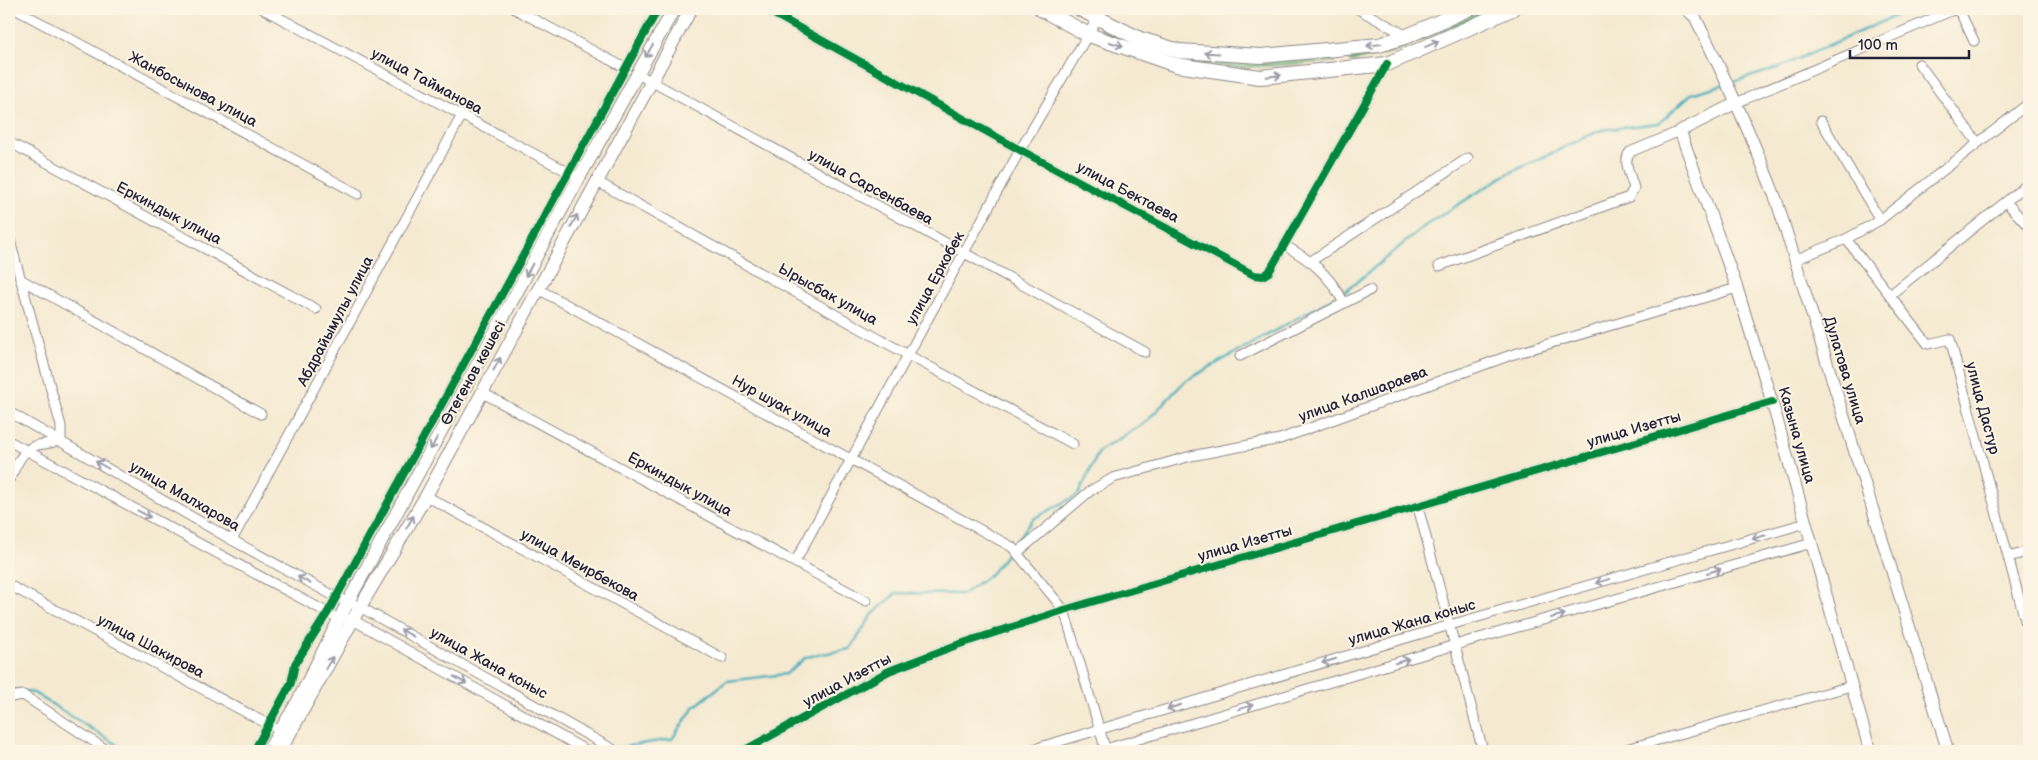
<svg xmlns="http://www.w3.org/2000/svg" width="2038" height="760" font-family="'Balsamiq Sans',sans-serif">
	<rect width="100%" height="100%" fill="#fcf5e5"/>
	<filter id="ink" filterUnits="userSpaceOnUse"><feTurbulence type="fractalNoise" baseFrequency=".02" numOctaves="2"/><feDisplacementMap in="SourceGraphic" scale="10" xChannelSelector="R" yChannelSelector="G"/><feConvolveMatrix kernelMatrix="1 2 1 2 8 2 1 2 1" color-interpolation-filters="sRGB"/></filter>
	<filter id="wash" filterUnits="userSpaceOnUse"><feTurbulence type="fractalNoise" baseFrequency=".0096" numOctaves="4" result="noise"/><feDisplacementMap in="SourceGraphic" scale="20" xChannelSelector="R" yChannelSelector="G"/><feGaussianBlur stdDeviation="1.12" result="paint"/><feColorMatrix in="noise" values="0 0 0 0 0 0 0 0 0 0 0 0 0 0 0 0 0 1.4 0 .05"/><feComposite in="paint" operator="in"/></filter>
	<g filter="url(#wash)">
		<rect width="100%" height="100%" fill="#f5ead1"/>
		<g fill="#70b87e" stroke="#496d5c">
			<path d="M1481,9H1495L1393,52L1349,62L1348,55L1391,48Z"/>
			<path d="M1101,26L1179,56L1237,62L1334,57L1335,62L1238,68L1177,60L1098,33Z"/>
		</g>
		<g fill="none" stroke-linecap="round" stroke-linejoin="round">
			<g stroke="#3eadbb" stroke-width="2.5">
				<path d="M1730,83L1775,69L1911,9"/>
				<path d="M1342,294L1426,225L1507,174L1601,130L1659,123L1691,94L1725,84"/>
				<path d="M9,689L34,693L127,751"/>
				<path d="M615,748L672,739L694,707L727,681L786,674L806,657L850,649L872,615L896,593L963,594L992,573L1033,519L1079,494L1099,451L1145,423L1185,381L1337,296"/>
			</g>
		</g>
	</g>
	<g filter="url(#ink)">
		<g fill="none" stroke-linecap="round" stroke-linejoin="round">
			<g stroke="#8c8686" stroke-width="11">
				<g id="minor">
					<path d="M15,9L358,194"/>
					<path d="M263,9L572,174"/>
					<path d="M515,9L627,69"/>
					<path d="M765,9L1020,150L1254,275L1263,276L1269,272L1387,64"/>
					<path d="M1358,9L1407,36"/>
					<path d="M1919,64L1977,142"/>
					<path d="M636,73L1145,352"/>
					<path d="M1736,103L1953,10L1958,11L1961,14L1974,41"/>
					<path d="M1821,121L1880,220"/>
					<path d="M9,142L316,309"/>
					<path d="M596,181L908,355L1073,444"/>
					<path d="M2006,202L2029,227"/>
					<path d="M9,237L61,426V439C54,444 46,443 38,445C22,448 16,467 9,480"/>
					<path d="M1846,239L1928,344L1950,339L2029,635"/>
					<path d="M1284,245C1312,261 1329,274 1344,303"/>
					<path d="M1795,260L1846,239L1880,220L2029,103"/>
					<path d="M1311,261L1468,158"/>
					<path d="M1439,266L1629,197L1634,188C1631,177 1622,161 1630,152L1680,131"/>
					<path d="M20,279L261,414"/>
					<path d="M538,289L1012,547L1064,610L1106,751"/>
					<path d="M1890,295L2029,183"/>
					<path d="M1240,356L1370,290"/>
					<path d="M481,392L866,601"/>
					<path d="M9,412L232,540L336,597L360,607L616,751"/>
					<path d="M9,441L332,615"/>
					<path d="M426,496L722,658"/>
					<path d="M1418,507L1483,751"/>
					<path d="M232,540L462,115"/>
					<path d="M1017,553L1090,491L1113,478L1191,456L1280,439L1511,355L1737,288"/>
					<path d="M2009,557L2029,551"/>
					<path d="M795,562L1020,150L1103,9"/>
					<path d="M9,585L273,727"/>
					<path d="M347,619L353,620L587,751"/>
					<path d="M9,699L10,697L23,695L108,751"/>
					<path d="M254,751L291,683L295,664L328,612L658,9"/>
					<path d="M743,751L889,671L954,646L1064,610L1772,402"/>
					<path d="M1027,751L1450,625L1806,523"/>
					<path d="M1099,751L1455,645L1812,543"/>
					<path d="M1619,751L1851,686"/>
				</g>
			</g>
			<g stroke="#8c8686" stroke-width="13">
				<g id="tertiary">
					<path d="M1686,9L1695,17C1725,77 1753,138 1777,202L1948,751"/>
					<path d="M1736,103L1680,131L1737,288L1772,402L1870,751"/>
				</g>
			</g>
			<g stroke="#8c8686" stroke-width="14">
				<g id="secondary">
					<path d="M268,751L298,701L348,602L579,178L674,9"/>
					<path d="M280,751L360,607L426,496L691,9"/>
				</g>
			</g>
			<g stroke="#8c8686" stroke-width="16">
				<g id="primary">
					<path d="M1041,9L1089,35L1176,65L1260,77L1387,64L1512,9"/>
					<path d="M1080,9L1140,39L1179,51L1261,56L1379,45L1407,36L1468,9"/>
				</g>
			</g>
			<use href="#minor" stroke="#fff" stroke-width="9"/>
			<use href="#tertiary" stroke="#fff" stroke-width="11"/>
			<use href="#secondary" stroke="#fff" stroke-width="12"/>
			<use href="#primary" stroke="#fff" stroke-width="14"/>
			<g stroke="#fcf5e5" stroke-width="11">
				<g id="cycleway">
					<path d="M765,9L1020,150L1254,275L1263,276L1269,272L1387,64"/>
					<path d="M254,751L291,683L295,664L328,612L658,9"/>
					<path d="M743,751L889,671L954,646L1064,610L1772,402"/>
				</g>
			</g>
			<use href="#cycleway" stroke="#00873e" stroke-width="8"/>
		</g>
		<defs><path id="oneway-shaft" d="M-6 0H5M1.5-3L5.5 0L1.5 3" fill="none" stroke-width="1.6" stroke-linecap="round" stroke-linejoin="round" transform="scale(1.25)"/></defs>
		<g stroke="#9c9ca7">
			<use href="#oneway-shaft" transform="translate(1116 44) rotate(18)"/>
			<use href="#oneway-shaft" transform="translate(1432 44) rotate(-24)"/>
			<use href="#oneway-shaft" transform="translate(1374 45) rotate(172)"/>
			<use href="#oneway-shaft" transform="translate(649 51) rotate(120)"/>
			<use href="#oneway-shaft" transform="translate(1212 53) rotate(-177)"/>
			<use href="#oneway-shaft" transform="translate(1274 76) rotate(-6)"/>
			<use href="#oneway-shaft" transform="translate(574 221) rotate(-62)"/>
			<use href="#oneway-shaft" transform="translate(529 270) rotate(119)"/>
			<use href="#oneway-shaft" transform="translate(497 364) rotate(-61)"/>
			<use href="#oneway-shaft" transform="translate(434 443) rotate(119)"/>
			<use href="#oneway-shaft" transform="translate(102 465) rotate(-150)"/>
			<use href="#oneway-shaft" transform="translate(144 514) rotate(28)"/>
			<use href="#oneway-shaft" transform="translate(410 522) rotate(-60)"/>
			<use href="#oneway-shaft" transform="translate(1759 537) rotate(164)"/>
			<use href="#oneway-shaft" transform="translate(1714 571) rotate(-16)"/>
			<use href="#oneway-shaft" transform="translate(304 580) rotate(-151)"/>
			<use href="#oneway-shaft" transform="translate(1603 581) rotate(164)"/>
			<use href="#oneway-shaft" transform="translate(1558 616) rotate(-16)"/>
			<use href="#oneway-shaft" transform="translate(407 633) rotate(-151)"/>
			<use href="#oneway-shaft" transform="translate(1329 661) rotate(163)"/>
			<use href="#oneway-shaft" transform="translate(1402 661) rotate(-17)"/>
			<use href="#oneway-shaft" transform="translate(329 663) rotate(-61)"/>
			<use href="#oneway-shaft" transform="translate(460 680) rotate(29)"/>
			<use href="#oneway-shaft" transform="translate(1174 707) rotate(163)"/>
			<use href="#oneway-shaft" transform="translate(1246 707) rotate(-17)"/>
		</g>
	</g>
	<g text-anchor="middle" stroke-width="4" stroke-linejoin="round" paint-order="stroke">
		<g font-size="15" fill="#22223b" stroke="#fcf5e5">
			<text transform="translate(427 81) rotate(28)" y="5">улица Тайманова</text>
			<text transform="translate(193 89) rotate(28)" y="5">Жанбосынова улица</text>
			<text transform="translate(871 187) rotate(29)" y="5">улица Сарсенбаева</text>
			<text transform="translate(1128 192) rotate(28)" y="5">улица Бектаева</text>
			<text transform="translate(169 213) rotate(28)" y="5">Еркиндык улица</text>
			<text transform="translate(935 278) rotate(-61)" y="5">улица Еркобек</text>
			<text transform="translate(828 294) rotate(29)" y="5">Ырысбак улица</text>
			<text transform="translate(335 321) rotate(-62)" y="5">Абдрайымулы улица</text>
			<text transform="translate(1845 370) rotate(73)" y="5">Дулатова улица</text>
			<text transform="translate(473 373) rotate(-61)" y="5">Өтегенов көшесі</text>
			<text transform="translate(1363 394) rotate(-20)" y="5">улица Калшараева</text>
			<text transform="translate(782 406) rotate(29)" y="5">Нур шуак улица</text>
			<text transform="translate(1983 408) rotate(75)" y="5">улица Дастур</text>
			<text transform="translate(1634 429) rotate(-16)" y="5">улица Изетты</text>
			<text transform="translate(1797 435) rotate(74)" y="5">Казына улица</text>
			<text transform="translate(680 484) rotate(29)" y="5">Еркиндык улица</text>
			<text transform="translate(185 496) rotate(30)" y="5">улица Малхарова</text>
			<text transform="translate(1245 543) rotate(-16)" y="5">улица Изетты</text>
			<text transform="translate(580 565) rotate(29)" y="5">улица Меирбекова</text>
			<text transform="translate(1412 622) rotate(-16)" y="5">улица Жана коныс</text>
			<text transform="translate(151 646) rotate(28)" y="5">улица Шакирова</text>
			<text transform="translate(489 663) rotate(29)" y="5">улица Жана коныс</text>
			<text transform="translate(847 680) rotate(-28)" y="5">улица Изетты</text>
		</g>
	</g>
	<rect width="2038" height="760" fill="none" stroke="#fcf5e5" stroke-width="30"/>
	<path d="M1850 50v8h119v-8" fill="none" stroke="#22223b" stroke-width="2.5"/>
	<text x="1858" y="50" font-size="15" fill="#22223b" stroke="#fcf5e5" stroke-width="4" paint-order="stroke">100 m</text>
</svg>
